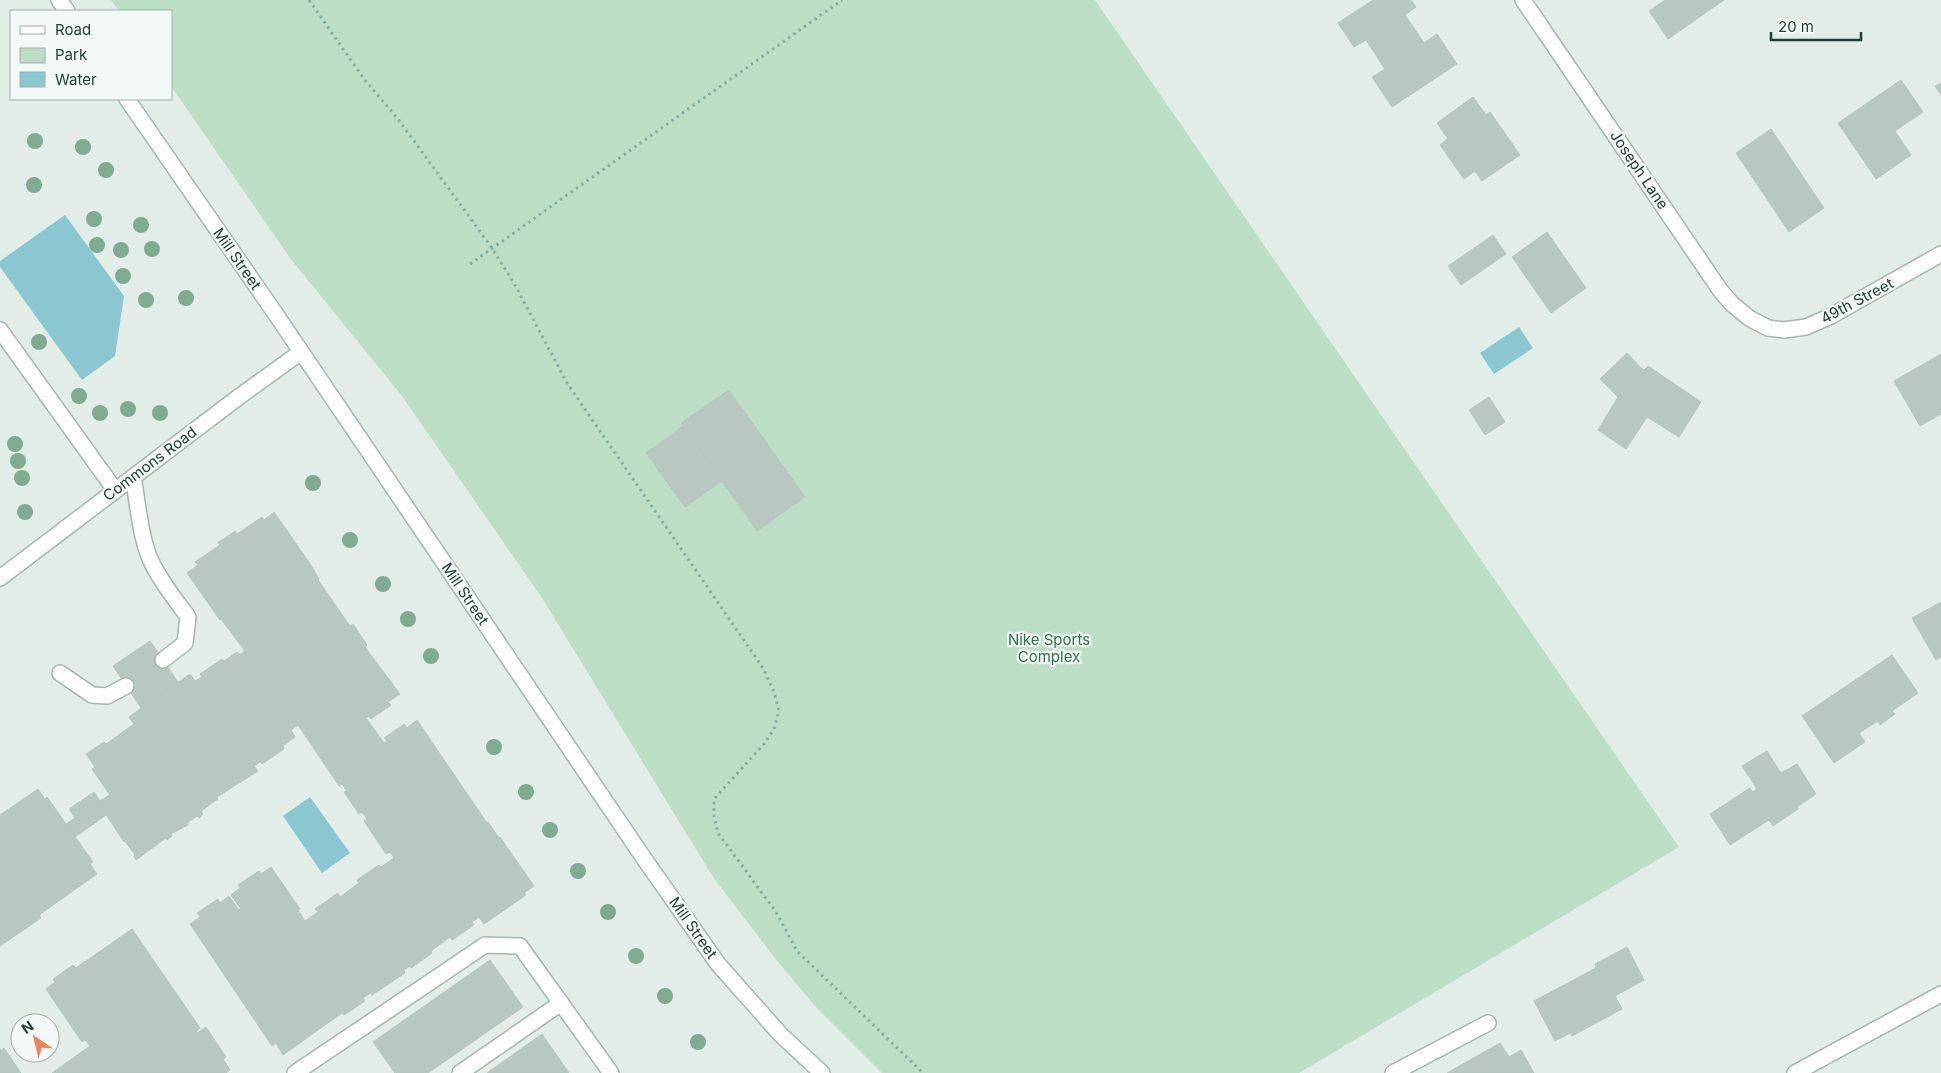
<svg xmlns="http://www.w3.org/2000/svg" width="1941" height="1073" font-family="Inter,sans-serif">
	<rect width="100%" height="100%" fill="#e3ede8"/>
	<path fill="#bcdec5" d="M111,0H1095L1679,847L1299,1073H882L815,1006L774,957L713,877L542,598L402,396L290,258L171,86V11H119Z"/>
	<g fill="#8bc7d1">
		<path d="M65,215L124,296L115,356L82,380L0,267V261Z"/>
		<path d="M1519,327L1533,348L1494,374L1480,353Z"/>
		<path d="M310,797L350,853L322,873L283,816Z"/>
	</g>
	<g fill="#b8c8c1" stroke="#b5c6bf">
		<path d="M1373,0H1411L1416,7L1405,15L1424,43L1437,34L1457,64L1392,107L1372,77L1385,69L1366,40L1354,47L1338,23Z"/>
		<path d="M1665,0H1724L1668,39L1649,11Z"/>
		<path d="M1901,80L1923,112L1895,131L1911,155L1876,179L1838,123Z"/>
		<path d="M1941,83V95L1935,86Z"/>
		<path d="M1473,97L1486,115L1490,112L1520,155L1482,181L1475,171L1464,179L1440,145L1448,139L1437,123Z"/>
		<path d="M1771,129L1824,208L1789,232L1736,153Z"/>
		<path d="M1547,232L1586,288L1551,313L1512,257Z"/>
		<path d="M1493,235L1506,254L1461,285L1448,266Z"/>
		<path d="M1627,353L1641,368L1644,370L1648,366L1701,402L1679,437L1647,417L1626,449L1598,430L1618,397L1600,379Z"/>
		<path d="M1941,354V414L1920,426L1894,381Z"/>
		<path d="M729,390L805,497L757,531L681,423Z"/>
		<path d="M1489,397L1505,422L1485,435L1469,410Z"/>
		<path d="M683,426L722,481L685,507L646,453Z"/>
		<path d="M274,512L309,562L319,579L318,580L350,626L353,624L367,645L365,647L400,694L388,702L391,705L371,719L369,716L366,718L384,743L387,741L384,738L404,724L407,728L417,720L487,823L488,822L499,838L500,837L534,886L524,893L526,895L484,924L479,917L472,922L474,925L452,940L450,937L431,951L432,953L411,968L410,966L404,970L405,973L372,995L370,993L363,998L365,1001L344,1015L342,1013L283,1055L276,1043L272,1046L190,924L200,917L197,913L218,899L220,903L229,896L239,910L241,909L231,895L240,888L238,885L259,871L261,874L271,867L300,909L298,910L305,921L318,912L315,909L338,893L340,897L359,883L357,880L379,865L381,867L394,858L390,852L386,854L364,821L367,819L362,812L359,814L344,792L347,791L342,784L339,786L298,725L291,730L295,737L283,746L284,749L262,764L260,762L254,766L258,771L217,797L218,799L201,811L203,814L199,818L197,816L187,823L188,825L171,834L172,836L167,840L166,838L136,860L134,856L135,855L125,841L124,842L98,802L110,795L92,769L95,767L86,754L104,742L106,744L134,724L129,717L190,674L195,681L202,677L200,674L222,659L224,661L237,652L239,655L245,651L221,619L220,620L187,573L198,565L195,562L220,545L218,543L235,531L237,534L262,517L264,520Z"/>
		<path d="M1941,602V657L1936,660L1912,618Z"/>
		<path d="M150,641L178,682L141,708L113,666Z"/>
		<path d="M1892,655L1918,693L1892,711L1895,714L1880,725L1878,721L1859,733L1865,742L1834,763L1802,716Z"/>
		<path d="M1767,751L1781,773L1797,764L1816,794L1797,807L1798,809L1773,826L1769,820L1730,845L1710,814L1750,788L1752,792L1757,789L1742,766Z"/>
		<path d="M38,789L45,799L47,797L93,862L90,864L97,874L39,915L41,918L0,946V815Z"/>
		<path d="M94,792L100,801L98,802L106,815L75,837L66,824L75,818L69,809Z"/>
		<path d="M132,929L200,1028L196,1031L197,1033L206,1027L226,1057L223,1059L230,1070L226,1073H52L90,1046L85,1040L82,1042L46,989L55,982L53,979L73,965L76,968L85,961L95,975L86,961Z"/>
		<path d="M1627,947L1644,980L1615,996L1622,1009L1572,1036L1570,1033L1555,1041L1534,1001L1596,968L1595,964Z"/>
		<path d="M490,960L523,1007L428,1073H395L373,1042Z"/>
		<path d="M542,1034L569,1073H487Z"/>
		<path d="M1500,1043L1509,1057L1521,1050L1534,1073H1447Z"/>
		<path d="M4,1048L21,1073H0V1049L1,1051Z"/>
	</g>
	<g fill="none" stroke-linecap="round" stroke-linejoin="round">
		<g stroke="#a5b5af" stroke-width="18">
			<g id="service">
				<path d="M0,330L115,490"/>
				<path d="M133,477C138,503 140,537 151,561C160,581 175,599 188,617L185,643L163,660"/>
				<path d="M60,673L92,695L107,696L126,686"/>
				<path d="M295,1073L485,945L520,946L611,1073"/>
				<path d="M460,1073L561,1003"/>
				<path d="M1393,1073L1488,1023"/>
			</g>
		</g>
		<g stroke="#a5b5af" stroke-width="18">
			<g id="minor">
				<path d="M1523,0L1720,290L1732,304L1749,318L1768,328L1784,330L1806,327L1831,316L1941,254"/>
				<path d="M0,578L240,396L301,352"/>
				<path d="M1795,1073L1941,994"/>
			</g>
		</g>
		<g stroke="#a1b8b0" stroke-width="18">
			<g id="secondary">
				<path d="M59,0L67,11"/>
				<path d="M127,99L277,316L643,857L718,964L781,1035L822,1073"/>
			</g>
		</g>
		<g stroke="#83b0a2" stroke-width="3" stroke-dasharray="2.5 4" stroke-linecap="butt">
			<path d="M309,0L364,79L398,119L492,248L515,285L567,383L763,668L774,692L779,711L774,729L764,744L714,799V816L718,833L776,912L797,951L923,1073"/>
			<path d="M470,264L842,0"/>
		</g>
		<use href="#service" stroke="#fff" stroke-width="15"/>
		<use href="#minor" stroke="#fff" stroke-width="15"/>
		<use href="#secondary" stroke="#fff" stroke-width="15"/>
	</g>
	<g fill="#7fab90">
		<circle cx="35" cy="141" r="8"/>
		<circle cx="83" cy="147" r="8"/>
		<circle cx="106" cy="170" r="8"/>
		<circle cx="34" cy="185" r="8"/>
		<circle cx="94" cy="219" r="8"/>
		<circle cx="141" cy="225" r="8"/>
		<circle cx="97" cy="245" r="8"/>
		<circle cx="152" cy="249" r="8"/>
		<circle cx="121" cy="250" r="8"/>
		<circle cx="123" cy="276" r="8"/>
		<circle cx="186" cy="298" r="8"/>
		<circle cx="146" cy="300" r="8"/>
		<circle cx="39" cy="342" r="8"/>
		<circle cx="79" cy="396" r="8"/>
		<circle cx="128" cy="409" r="8"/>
		<circle cx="100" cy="413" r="8"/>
		<circle cx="160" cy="413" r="8"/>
		<circle cx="15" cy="444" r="8"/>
		<circle cx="18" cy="461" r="8"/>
		<circle cx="22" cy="478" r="8"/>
		<circle cx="313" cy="483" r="8"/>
		<circle cx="25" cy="512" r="8"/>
		<circle cx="350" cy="540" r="8"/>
		<circle cx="383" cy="584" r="8"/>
		<circle cx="408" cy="619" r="8"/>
		<circle cx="431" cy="656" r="8"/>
		<circle cx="494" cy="747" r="8"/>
		<circle cx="526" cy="792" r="8"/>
		<circle cx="550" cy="830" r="8"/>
		<circle cx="578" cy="871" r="8"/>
		<circle cx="608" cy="912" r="8"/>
		<circle cx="636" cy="956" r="8"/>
		<circle cx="665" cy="996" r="8"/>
		<circle cx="698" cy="1042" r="8"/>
	</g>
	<g text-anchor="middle" stroke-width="4.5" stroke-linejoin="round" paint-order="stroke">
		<g font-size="15" fill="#223e36" stroke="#f3f9f6">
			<text transform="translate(1639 170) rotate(56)" y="5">Joseph Lane</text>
			<text transform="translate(237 259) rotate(55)" y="5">Mill Street</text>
			<text transform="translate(1857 301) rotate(-28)" y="5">49th Street</text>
			<text transform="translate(150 464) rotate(-37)" y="5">Commons Road</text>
			<text transform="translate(465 594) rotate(56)" y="5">Mill Street</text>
			<text transform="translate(693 928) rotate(55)" y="5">Mill Street</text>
		</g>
		<g font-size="15" fill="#2d7548" stroke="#f3f9f6">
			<text x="1049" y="645">Nike Sports<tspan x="1049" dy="17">Complex</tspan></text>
		</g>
	</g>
	<rect x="10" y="10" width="162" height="90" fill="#f3f9f6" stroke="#9faea9"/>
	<rect x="20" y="26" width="25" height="8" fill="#ffffff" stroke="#9faea9"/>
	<text x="55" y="35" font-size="15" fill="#223e36">Road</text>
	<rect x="20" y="48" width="25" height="15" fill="#bcdec5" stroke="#9faea9"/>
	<text x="55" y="60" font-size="15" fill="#223e36">Park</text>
	<rect x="20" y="72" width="25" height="15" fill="#8bc7d1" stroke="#9faea9"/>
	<text x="55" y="85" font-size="15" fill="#223e36">Water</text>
	<g transform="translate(35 1038) rotate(325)"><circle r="24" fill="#f3f9f6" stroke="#9faea9"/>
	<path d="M0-4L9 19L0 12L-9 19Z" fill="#f1805c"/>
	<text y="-8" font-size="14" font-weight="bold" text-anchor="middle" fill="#223e36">N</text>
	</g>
	<path d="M1771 32v8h90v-8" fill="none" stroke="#223e36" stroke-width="2.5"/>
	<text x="1778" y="32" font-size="15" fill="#223e36" stroke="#f3f9f6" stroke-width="4" paint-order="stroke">20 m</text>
</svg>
